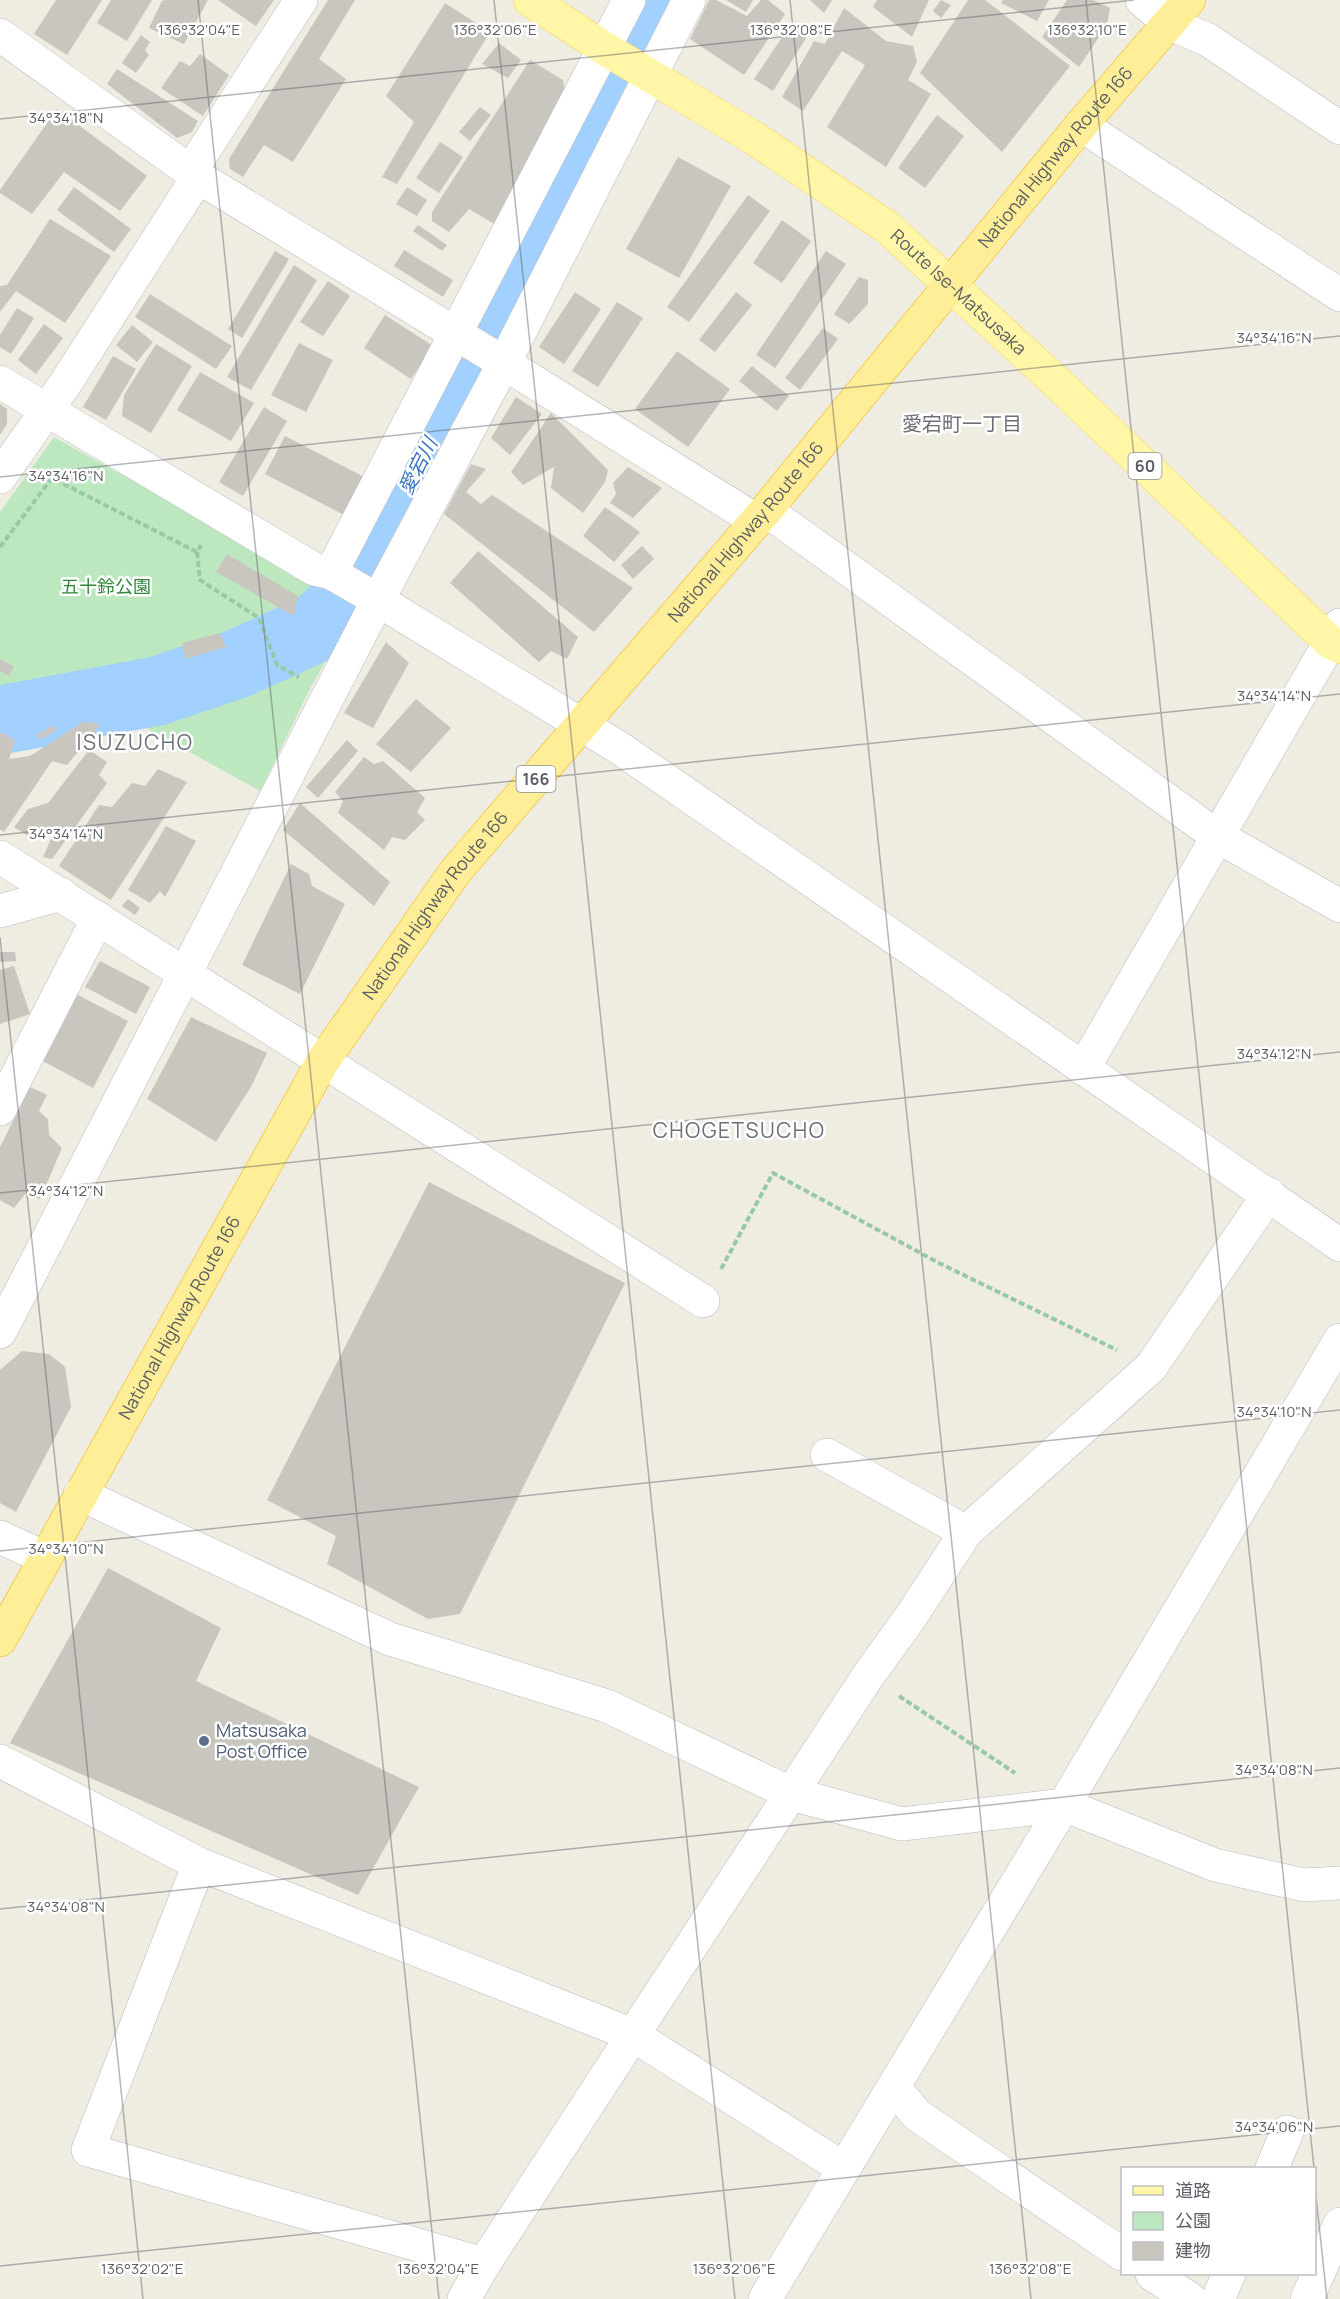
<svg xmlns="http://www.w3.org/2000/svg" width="1340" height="2299" font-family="Manrope,'Noto Sans JP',sans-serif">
	<rect width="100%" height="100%" fill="#efece2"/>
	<path fill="#bde8bf" d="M54,437L212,525L354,611L312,685L260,791L72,687L9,692L0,686V512Z"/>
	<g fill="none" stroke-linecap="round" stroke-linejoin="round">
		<path stroke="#a2d1ff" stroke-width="69" d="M0,720L157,691L237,664L318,627L352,593L659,0"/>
	</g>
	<g fill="#c9c6bf">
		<path d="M56,0H102L67,55L34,34Z"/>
		<path d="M111,0H152L127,41L97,23Z"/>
		<path d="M166,0H208L184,44L149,28L162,1Z"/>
		<path d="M218,0H274L256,26Z"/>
		<path d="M328,0H355L319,59L346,79L293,162L264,145L243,177L230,169L229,159Z"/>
		<path d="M709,0H716L747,16L761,0H768L785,14L744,75L690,39Z"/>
		<path d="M726,0H753L746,12Z"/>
		<path d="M810,0H832L824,13Z"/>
		<path d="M877,0H929L912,37L873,7Z"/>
		<path d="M941,0L951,5L941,18L933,11Z"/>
		<path d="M968,0H985L1070,66L1002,152L920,73Z"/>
		<path d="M1003,0H1049L1037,21L1001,3Z"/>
		<path d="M1067,0H1093L1110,8L1107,25L1079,67L1042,37Z"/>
		<path d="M445,3L490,32L397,184L382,177L414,122L386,96Z"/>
		<path d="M844,8L886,41L913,46L917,62L908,80L931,94L886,167L827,127L865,65L842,51L803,111L782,97L814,41L825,44Z"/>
		<path d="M791,24L808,35L773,91L754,79Z"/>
		<path d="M141,35L150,42L145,50L149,55L136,73L122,63Z"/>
		<path d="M499,43L521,60L508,78L482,64Z"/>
		<path d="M200,54L229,75L203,116L161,88L180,61L190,66Z"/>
		<path d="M530,60L563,80L565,92L496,225L469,209L449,232L432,221V212Z"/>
		<path d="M117,69L198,121L192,132L177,138L107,84Z"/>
		<path d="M480,107L491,115L470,141L459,132Z"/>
		<path d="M57,109L147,176L120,211L64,172L32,214L0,193V190Z"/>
		<path d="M937,115L964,136L925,188L898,168Z"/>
		<path d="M440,142L463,157L439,193L416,178Z"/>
		<path d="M678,157L731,186L679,278L626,249Z"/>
		<path d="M74,187L131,229L114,252L57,210Z"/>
		<path d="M407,187L427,200L417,216L396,204Z"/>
		<path d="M748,195L770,211L689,322L667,307Z"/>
		<path d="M50,219L111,256L65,323L16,291L0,312V286L7,285Z"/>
		<path d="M782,220L811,241L782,283L753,263Z"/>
		<path d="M418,225L447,245L442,251L413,231Z"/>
		<path d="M404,250L453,280L443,297L394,266Z"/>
		<path d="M275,251L289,259L242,338L228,329Z"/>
		<path d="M826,251L846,264L775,368L756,355Z"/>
		<path d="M294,265L317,280L251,390L227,377Z"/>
		<path d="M859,277L868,280V304L849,324L834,314Z"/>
		<path d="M328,281L350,296L323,336L300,322Z"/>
		<path d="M575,292L601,309L564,364L539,347Z"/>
		<path d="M736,292L752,305L715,352L699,340Z"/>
		<path d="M150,294L232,346L216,369L135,317Z"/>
		<path d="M617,302L643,318L598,387L572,371Z"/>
		<path d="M17,308L34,318L11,354L0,347V335Z"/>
		<path d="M385,315L433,346L411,379L364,348Z"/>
		<path d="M44,324L63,338L36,374L18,360Z"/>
		<path d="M132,325L153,342L137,362L116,345Z"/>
		<path d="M823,328L838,339L800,390L785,378Z"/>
		<path d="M299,343L333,360L306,412L271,395Z"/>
		<path d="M156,344L192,366L151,433L122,416L124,395Z"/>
		<path d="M677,351L730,389L688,447L635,409Z"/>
		<path d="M113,356L136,369L106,420L83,407Z"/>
		<path d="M752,366L789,396L777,411L739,381Z"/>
		<path d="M200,372L254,403L231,441L177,410Z"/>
		<path d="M516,397L542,414L510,455L491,438Z"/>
		<path d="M0,404L7,409V424L0,435Z"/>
		<path d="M264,407L287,421L243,496L219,482Z"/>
		<path d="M551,413L608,470L605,482L583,513L551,488L554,467L523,485L511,472Z"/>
		<path d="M285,436L364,477L344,515L265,474Z"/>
		<path d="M471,464L486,469L466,492L481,504L492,495L633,588L594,632L444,514Z"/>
		<path d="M628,467L662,488L633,518L610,503L616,494L613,483Z"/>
		<path d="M605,507L640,532L614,562L583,536Z"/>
		<path d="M642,546L654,559L633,579L621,565Z"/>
		<path d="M478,551L578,637L567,659L551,651L539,662L450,583Z"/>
		<path d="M227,554L298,596L294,616L216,572Z"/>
		<path d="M220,633L226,647L186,659L182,643Z"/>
		<path d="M386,642L409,663L373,728L344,713Z"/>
		<path d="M0,659L14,666L9,676L0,671Z"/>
		<path d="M416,699L451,728L411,772L376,744Z"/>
		<path d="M83,722L101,724L67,765L52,761L4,832L0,829V733H4L15,741L9,759L30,756Z"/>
		<path d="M54,725L57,730L40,740L37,735Z"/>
		<path d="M347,740L358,751L318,798L306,787Z"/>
		<path d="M89,750L107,762L99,775L107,783L52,859L43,857L54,832L46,827L35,840L14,827L28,809L48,803Z"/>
		<path d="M364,757L374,764L383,761L425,798L417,812L425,820L405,840L392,837L384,850L338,813L343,801L335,792Z"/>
		<path d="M158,769L187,782L111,900L59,866L99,805L112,807L132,783L145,786Z"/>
		<path d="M300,803L390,882L374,906L283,830Z"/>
		<path d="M166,826L196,841L165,897L160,891L150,903L128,890Z"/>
		<path d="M291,864L309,874L312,886L345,904L300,994L242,965Z"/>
		<path d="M128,899L140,908L135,915L122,906Z"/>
		<path d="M0,952H15L16,961L0,962Z"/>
		<path d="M100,961L150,987L136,1014L85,987Z"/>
		<path d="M14,966L30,1014L0,1024V970Z"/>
		<path d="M76,994L128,1021L93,1088L41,1060Z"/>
		<path d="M191,1017L267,1053L252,1085L216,1142L147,1099Z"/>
		<path d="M30,1087L47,1095L39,1111L48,1119L49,1135L62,1148L40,1199L25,1194L14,1208L0,1200V1147Z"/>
		<path d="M429,1182L625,1283L460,1614L428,1619L327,1564L336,1536L267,1500Z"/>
		<path d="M22,1351L49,1354L65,1367L71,1407L16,1512L0,1503V1370Z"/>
		<path d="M108,1568L221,1628L196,1681L419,1787L358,1895L10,1743Z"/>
	</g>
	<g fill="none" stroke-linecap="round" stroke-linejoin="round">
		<g stroke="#b8bac0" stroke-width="34">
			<g id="minor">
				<path d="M1142,0L1169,23L1208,40L1340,128"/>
				<path d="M0,35L198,177L504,363L757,521"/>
				<path d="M1081,125L1340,295"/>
				<path d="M190,172L301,0"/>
				<path d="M0,382L314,569L331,573L378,600L618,747L1340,1245"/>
				<path d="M0,477L65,384L198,177"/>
				<path d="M766,510L1217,836L1340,906"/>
				<path d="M331,573L629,0"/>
				<path d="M0,857L703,1301"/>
				<path d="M0,911L61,894"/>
				<path d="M1083,1069L1340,625"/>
				<path d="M0,1109L98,918"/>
				<path d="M0,1332L378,600L504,363L689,0"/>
				<path d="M827,1455L966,1532"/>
				<path d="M80,1494L390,1639L607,1706L792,1794L902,1824L1064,1805L1215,1865L1304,1885L1340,1883"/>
				<path d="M0,1537L45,1558"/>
				<path d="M0,1761L199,1864L633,2035L868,1676L910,1618L966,1532L1151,1367L1269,1194"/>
				<path d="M199,1864L88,2150L484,2264"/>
				<path d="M894,2087L917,2115L1122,2254"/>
				<path d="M1272,2168L1287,2132"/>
				<path d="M1152,2274L1190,2299"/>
				<path d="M464,2299L484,2264L633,2035L843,2168"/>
				<path d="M765,2299L1064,1805L1340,1340"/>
				<path d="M1218,2299L1229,2274"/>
				<path d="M1307,2299L1340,2224"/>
			</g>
		</g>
		<g stroke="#fad350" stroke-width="34">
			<g id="primary">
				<path id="s1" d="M530,0L604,48L754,138L887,227L1051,377L1330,642L1340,647"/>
			</g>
		</g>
		<g stroke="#f1b300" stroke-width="34">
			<g id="trunk">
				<path id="s2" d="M0,1640L323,1061L455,872L766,510L1081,125L1189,0"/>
			</g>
		</g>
		<g stroke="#95c9a7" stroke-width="4" stroke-dasharray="6 3" stroke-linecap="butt">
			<path d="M0,547L52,478L197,552L201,545"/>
			<path d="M197,552L200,580L259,618L277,665L299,677"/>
			<path d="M721,1269L773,1173L939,1263L1117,1350"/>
			<path d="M899,1696L1015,1773"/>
		</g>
		<use href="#minor" stroke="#fff" stroke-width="33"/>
		<use href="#primary" stroke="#fff6a7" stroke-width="33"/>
		<use href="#trunk" stroke="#ffee98" stroke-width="33"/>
	</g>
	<path fill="none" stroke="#5b5e64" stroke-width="1.5" stroke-opacity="0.45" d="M198,0L439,2299M494,0L735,2299M790,0L1031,2299M1086,0L1314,2168M0,119L1134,0M0,477L1340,336M0,835L1340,694M0,937L143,2299M0,1193L1340,1052M0,1551L1340,1410M0,1909L1340,1768M1314,2178L1327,2299M0,2266L1340,2126"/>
	<circle fill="#5c6f8a" stroke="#fff" stroke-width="2" cx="204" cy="1741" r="6"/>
	<g text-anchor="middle" stroke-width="5" stroke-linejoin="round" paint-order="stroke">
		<g fill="#fff" stroke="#8c8e92" stroke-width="1.5">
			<rect x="1128.5" y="453" width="33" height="26" rx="4.5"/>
			<rect x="516.5" y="766" width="39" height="26" rx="4.5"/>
		</g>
		<g font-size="16" font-weight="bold" fill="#5b5e64">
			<text x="1145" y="472">60</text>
			<text x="536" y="785">166</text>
		</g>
		<g font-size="18" fill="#5b5e64" stroke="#fff">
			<text dy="6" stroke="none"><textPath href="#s2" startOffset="1827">National Highway Route 166</textPath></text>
			<text dy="6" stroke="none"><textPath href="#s1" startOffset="520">Route Ise-Matsusaka</textPath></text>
			<text dy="6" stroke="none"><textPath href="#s2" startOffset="1341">National Highway Route 166</textPath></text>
			<text dy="6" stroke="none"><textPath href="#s2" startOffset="855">National Highway Route 166</textPath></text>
			<text dy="6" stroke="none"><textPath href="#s2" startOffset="369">National Highway Route 166</textPath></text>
		</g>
		<g font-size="18" fill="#2f8738" stroke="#fff">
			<text x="106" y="593">五十鈴公園</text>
		</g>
		<g font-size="18" fill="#4e5e75" stroke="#fff" text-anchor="start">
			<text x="216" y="1737">Matsusaka<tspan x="216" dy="21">Post Office</tspan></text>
		</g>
		<g font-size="20" fill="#6c7076" stroke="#fff">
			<text x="962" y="431">愛宕町一丁目</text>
		</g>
		<g font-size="20" font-style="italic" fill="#3b75c1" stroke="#fff">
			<text transform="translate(418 466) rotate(-63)" y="7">愛宕川</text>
		</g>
		<g font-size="21" letter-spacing="1.5" fill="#6c7076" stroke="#fff">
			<text x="135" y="750">ISUZUCHO</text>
			<text x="739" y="1138">CHOGETSUCHO</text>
		</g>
	</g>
	<g font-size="15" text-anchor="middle" fill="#5b5e64" stroke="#fff" stroke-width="5" stroke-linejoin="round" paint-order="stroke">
		<text x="199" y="35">136°32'04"E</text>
		<text x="495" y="35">136°32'06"E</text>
		<text x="791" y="35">136°32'08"E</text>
		<text x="1087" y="35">136°32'10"E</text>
		<text x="66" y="123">34°34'18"N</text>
		<text x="1274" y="343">34°34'16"N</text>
		<text x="66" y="481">34°34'16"N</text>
		<text x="1274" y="701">34°34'14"N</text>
		<text x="66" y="839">34°34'14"N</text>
		<text x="1274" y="1059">34°34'12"N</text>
		<text x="66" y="1196">34°34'12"N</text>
		<text x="1274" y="1417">34°34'10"N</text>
		<text x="66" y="1554">34°34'10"N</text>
		<text x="1274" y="1775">34°34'08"N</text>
		<text x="66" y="1912">34°34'08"N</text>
		<text x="1274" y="2132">34°34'06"N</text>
		<text x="142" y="2274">136°32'02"E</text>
		<text x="438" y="2274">136°32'04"E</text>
		<text x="734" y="2274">136°32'06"E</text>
		<text x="1030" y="2274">136°32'08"E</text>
	</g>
	<rect x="1121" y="2167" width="195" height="108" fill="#ffffff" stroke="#bdbfc1" stroke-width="1.5"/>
	<rect x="1133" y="2186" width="30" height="9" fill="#fff6a7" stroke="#bdbfc1" stroke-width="1.5"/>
	<text x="1175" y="2197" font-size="18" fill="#5b5e64">道路</text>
	<rect x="1133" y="2212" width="30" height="18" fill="#bde8bf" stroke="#bdbfc1" stroke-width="1.5"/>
	<text x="1175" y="2227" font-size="18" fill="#5b5e64">公園</text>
	<rect x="1133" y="2242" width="30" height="18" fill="#c9c6bf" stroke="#bdbfc1" stroke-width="1.5"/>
	<text x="1175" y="2257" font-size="18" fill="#5b5e64">建物</text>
</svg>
